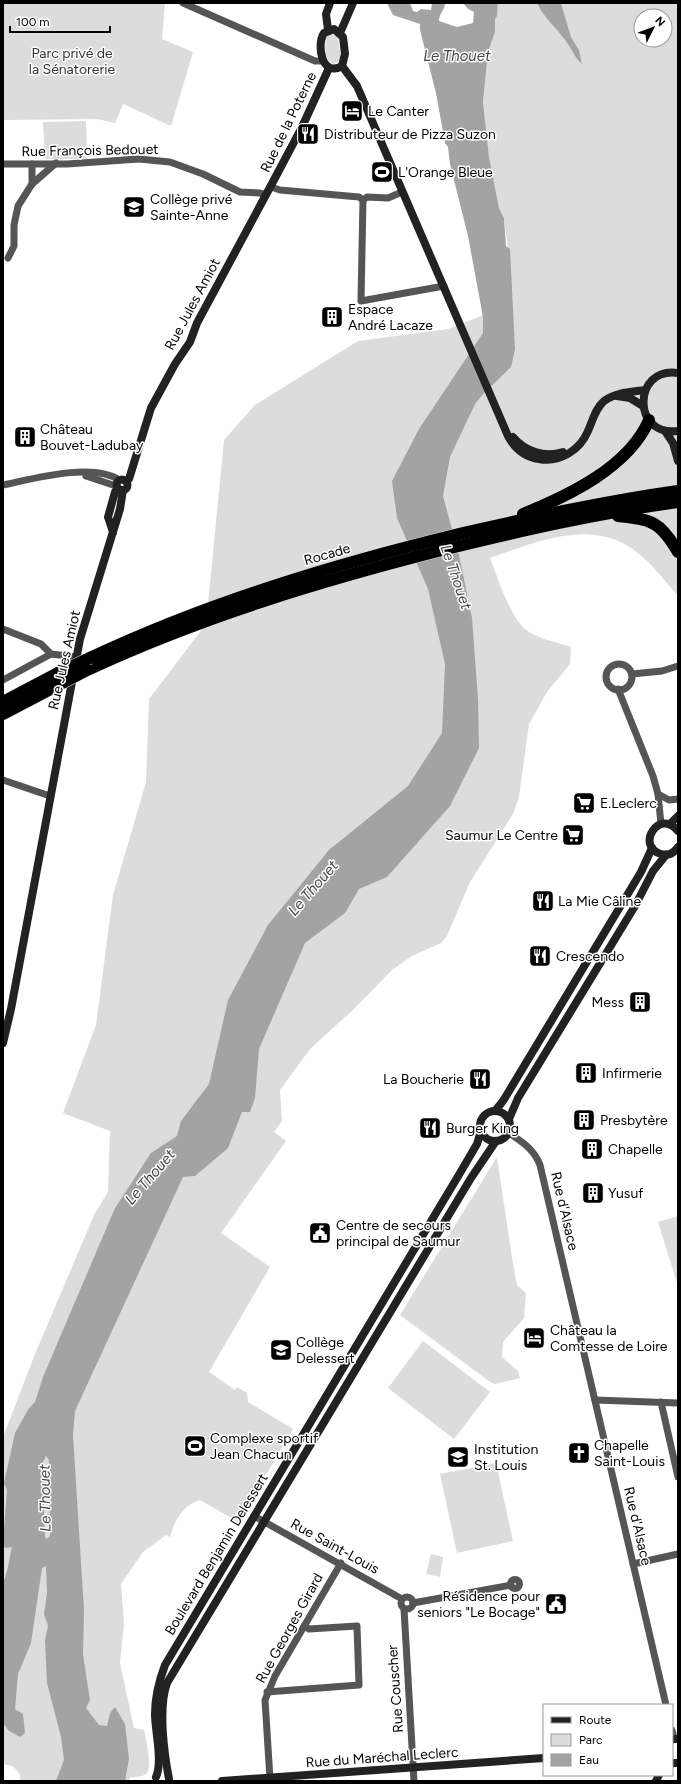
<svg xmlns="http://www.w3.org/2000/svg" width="681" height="1784" font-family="Figtree,sans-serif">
	<rect width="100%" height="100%" fill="#fff"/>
	<g fill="#dcdcdc" fill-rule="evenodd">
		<path d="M3,3H165L162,39L193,52L171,126L123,104L115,123L97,119L3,120Z"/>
		<path d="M498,3H537C544,19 558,29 568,43C573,51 575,59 582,64L579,50L571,37L561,3H678V596C663,579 648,558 628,546C585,520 533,543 490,558C498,578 509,615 525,629C537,639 557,642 571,647L570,664L547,692L529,724L519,797L513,814L470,882L447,936L441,943L412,956L392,970L355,1008L310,1049L280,1090L282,1121L274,1132L286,1141L221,1233L270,1267L209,1372L235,1390L237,1387L247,1393L248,1402L293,1429L238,1522L200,1500C183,1505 174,1521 170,1537L166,1535L143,1552L121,1584L124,1624L120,1663L134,1728L144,1730C146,1740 153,1769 146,1774C142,1777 135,1777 130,1777V1779L125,1781H20V1775L14,1767L3,1764V1437L35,1354L95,1213L108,1192L110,1131L63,1113L96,1025L113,895L146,782L149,699L206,624L224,440L255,405L358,341L448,329L481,316L510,264L504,218L499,208L489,157L483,102L488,52L495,32V19L497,15ZM641,16H665V40H641Z"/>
		<path d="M331,34L338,37L341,57L339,62L333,64L325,58L326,37Z"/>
		<path d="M86,121L87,154L52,155H86L87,159H45L43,122Z"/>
		<path d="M497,1157L512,1258L517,1285L526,1293L524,1318L503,1342L502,1357L518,1371L520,1378L495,1384L490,1382L400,1315Z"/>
		<path d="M678,1216V1283H677L658,1222Z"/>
		<path d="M423,1341L490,1392L454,1439L388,1388Z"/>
		<path d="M496,1463L513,1541L457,1553L440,1474Z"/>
		<path d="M431,1554L443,1557L440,1577L426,1574Z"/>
	</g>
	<g fill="#a3a3a3" fill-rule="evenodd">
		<path d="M387,3H410L413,11L417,12L421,9L431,10L432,3H445C445,10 439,13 439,21L457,27L473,23L474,12L468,9L463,3H498L497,16L495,19V32L488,52L483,102L489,157L499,208L504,218L506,246L510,249L515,349L511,367L483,394L475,404L450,457L443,496L459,555L472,618L478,699L479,748L450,806L387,877L359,889L345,913L305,943L259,1049L255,1098L250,1112H242L228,1148L195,1176L183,1177L75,1411L73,1435L84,1610L83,1655L90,1700L86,1708L99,1725L107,1726L110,1713L115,1707L125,1724L129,1759L125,1781H56L64,1760L61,1737L47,1683L45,1640L48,1626L44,1614L47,1593L46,1566L42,1568L31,1643L18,1674L15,1709L23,1714L25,1733L20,1737L9,1731L3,1723V1583C8,1572 9,1559 12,1547L5,1548L3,1543L7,1490L4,1483L15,1433L29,1408L35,1402L43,1377L115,1208L151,1153L177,1136L181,1121L209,1084L228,1000L268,925L329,850L408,786L442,733L445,664L428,589L397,518L392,481L419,429L483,333V317L468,236L450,164L448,147L445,143L436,93L420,30V24L393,15ZM46,1456L49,1460L50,1536L47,1539L45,1537L42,1464Z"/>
		<path d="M537,3H561L571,37L579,50L582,64C575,59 573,51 568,44C559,30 544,19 537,3Z"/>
	</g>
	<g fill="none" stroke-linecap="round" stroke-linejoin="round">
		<g stroke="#dbdbdb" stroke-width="13">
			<g id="highway">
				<path d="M523,514C568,496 629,467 649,420"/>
				<path d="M618,516C652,520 660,521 678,552"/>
				<path d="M90,658C209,602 335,564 463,533C534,517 606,501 678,491"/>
				<path d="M87,670C201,617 320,581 442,550C520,531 598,513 678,502"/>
				<path d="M3,702L58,673"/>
				<path d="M3,714L64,682"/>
			</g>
		</g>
		<g stroke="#555" stroke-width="7">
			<path d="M183,3L315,61H323"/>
			<path d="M3,164H67L139,159L170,162L203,174L240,192L260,193L266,195"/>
			<path d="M32,164V184"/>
			<path d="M271,187L280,190L359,197L363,200"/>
			<path d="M363,200L361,301L444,286"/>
			<path d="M363,200L367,197L388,198L402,192"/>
			<path d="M8,258L14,246V225L18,206L32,184L56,163"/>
			<path d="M86,476L116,486"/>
			<path d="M3,485C32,479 93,462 119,480"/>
			<path d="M3,629L41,644L51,654"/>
			<circle cx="619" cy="677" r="13"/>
			<path d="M632,674L662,671L678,666"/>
			<path d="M3,680L51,654L76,657"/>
			<path d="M618,689L653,776L658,794L661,824"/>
			<path d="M3,780L50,796"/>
			<path d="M658,794L669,800L678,799"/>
			<path d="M509,1133C522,1142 534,1149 540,1165L666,1705"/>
			<path d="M595,1400L678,1403"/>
			<path d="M661,1402L678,1477"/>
			<path d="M254,1516L402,1599"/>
			<path d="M633,1564L678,1554"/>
			<circle cx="515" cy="1584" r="4.5"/>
			<circle cx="407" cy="1603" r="6"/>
			<path d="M413,1603L511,1585"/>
			<path d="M404,1609L414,1781"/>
			<path d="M267,1692L359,1685L357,1626L309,1629L304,1626"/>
			<path d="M672,1730L674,1738"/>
			<path d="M270,1779L265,1700L275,1676L341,1563"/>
		</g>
		<g stroke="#222" stroke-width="8">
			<path d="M334,29L343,37L345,54L342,66C322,78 316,45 324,33Z"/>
			<path d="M328,30L326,14L330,3"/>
			<path d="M340,33L353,3"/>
			<path d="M342,66L357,86L508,436C515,449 524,457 539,459C560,463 580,450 588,431C593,420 595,409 604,401C616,392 632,392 645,390"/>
			<path d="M678,373C633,366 631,437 678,431"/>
			<path d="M617,396L630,398L643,406"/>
			<path d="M665,431L673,443L678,461"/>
			<path d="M513,437C525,451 544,458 563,452"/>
			<circle cx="122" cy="485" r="5.5"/>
			<path d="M126,481L129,479L151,408L175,364L190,342L197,323L275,178L302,127L329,68"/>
			<path d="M113,532L108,517L115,492L118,488"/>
			<path d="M670,824L678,816"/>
			<path d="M678,831C659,807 635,847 661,854C668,856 674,853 678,847"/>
			<path d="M3,1043L11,1009L80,639L120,509L123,490"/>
			<circle cx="495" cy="1126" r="15"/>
			<path d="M495,1111L503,1101L641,872L652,848"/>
			<path d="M509,1119L518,1098L635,906L653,871L666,855"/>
			<path d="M672,1739H678"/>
			<path d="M672,1763H678"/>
			<path d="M156,1777C163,1761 155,1731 155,1714C155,1696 159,1681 165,1665L460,1173L477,1144L481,1131"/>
			<path d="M169,1779C164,1753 158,1708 167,1683L471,1178L496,1141"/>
			<path d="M222,1781L544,1758"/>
			<path d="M656,1781L659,1775"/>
		</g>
		<use href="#highway" stroke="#000" stroke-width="12"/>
		<g stroke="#dbdbdb" stroke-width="13" stroke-linecap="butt">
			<g id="highway-bridge">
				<path d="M58,673L90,658"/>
				<path d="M64,682L87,670"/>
			</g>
		</g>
		<use href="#highway-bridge" stroke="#000" stroke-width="12"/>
	</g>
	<defs>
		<g id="hotel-square" transform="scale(1.15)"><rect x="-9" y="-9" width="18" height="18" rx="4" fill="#000" stroke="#fff"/><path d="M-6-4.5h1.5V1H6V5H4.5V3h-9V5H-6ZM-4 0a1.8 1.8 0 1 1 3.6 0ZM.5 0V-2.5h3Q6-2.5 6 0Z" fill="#fff"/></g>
		<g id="restaurant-square" transform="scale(1.15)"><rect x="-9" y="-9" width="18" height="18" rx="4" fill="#000" stroke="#fff"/><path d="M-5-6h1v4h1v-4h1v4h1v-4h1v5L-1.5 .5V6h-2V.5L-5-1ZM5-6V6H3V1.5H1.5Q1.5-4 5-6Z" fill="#fff"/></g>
		<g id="stadium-square" transform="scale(1.15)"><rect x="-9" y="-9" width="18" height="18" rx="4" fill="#000" stroke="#fff"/><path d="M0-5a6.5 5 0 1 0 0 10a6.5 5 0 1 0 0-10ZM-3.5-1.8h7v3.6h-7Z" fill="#fff"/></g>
		<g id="school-square" transform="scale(1.15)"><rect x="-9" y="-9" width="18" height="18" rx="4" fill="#000" stroke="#fff"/><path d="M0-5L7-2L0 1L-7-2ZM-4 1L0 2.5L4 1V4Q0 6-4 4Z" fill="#fff"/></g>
		<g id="building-square" transform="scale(1.15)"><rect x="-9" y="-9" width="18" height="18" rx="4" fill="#000" stroke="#fff"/><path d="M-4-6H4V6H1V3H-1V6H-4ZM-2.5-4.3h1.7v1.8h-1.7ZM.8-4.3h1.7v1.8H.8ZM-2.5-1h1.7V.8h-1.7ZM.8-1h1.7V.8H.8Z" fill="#fff"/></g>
		<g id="supermarket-square" transform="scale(1.15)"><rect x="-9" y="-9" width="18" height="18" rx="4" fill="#000" stroke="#fff"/><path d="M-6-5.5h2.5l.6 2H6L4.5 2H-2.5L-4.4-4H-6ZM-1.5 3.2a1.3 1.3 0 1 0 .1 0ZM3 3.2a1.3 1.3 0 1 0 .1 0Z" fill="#fff"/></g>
		<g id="civic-square" transform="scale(1.15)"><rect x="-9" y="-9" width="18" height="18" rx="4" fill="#000" stroke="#fff"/><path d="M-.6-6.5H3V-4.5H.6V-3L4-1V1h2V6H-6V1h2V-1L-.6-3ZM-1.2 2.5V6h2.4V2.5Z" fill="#fff"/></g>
		<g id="church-square" transform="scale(1.15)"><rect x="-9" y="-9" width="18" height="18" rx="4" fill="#000" stroke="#fff"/><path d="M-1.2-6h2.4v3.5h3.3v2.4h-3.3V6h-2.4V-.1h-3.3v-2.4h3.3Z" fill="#fff"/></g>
	</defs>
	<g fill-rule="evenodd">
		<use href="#hotel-square" x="352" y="111"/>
		<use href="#restaurant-square" x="308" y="134"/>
		<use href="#stadium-square" x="382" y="172"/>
		<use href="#school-square" x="134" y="207"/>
		<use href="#building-square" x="332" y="317"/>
		<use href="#building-square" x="25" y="437"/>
		<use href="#supermarket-square" x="584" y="803"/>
		<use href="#supermarket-square" x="573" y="835"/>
		<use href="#restaurant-square" x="543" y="901"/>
		<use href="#restaurant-square" x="540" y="956"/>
		<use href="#building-square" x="640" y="1002"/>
		<use href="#building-square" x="586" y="1073"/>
		<use href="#restaurant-square" x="480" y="1079"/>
		<use href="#building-square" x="584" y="1120"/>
		<use href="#restaurant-square" x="430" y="1128"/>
		<use href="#building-square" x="592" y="1149"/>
		<use href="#building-square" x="593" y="1193"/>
		<use href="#civic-square" x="320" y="1233"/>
		<use href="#hotel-square" x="534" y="1338"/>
		<use href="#school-square" x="281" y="1350"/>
		<use href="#stadium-square" x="195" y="1446"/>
		<use href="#church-square" x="579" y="1453"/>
		<use href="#school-square" x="458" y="1457"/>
		<use href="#civic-square" x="556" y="1604"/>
	</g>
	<g text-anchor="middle" stroke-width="3" stroke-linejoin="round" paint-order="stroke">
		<g font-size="14" fill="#333" stroke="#fff">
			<text x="72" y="58">Parc privé de<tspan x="72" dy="16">la Sénatorerie</tspan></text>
		</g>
		<g font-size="14" fill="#000" stroke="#fff" text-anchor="start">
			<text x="368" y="116">Le Canter</text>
			<text x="324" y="139">Distributeur de Pizza Suzon</text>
			<text x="398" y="177">L'Orange Bleue</text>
			<text x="150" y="204">Collège privé<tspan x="150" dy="16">Sainte-Anne</tspan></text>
			<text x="348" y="314">Espace<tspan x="348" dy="16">André Lacaze</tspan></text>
			<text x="40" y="434">Château<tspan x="40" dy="16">Bouvet-Ladubay</tspan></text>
			<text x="600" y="808">E.Leclerc</text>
			<text x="558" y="840" text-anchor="end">Saumur Le Centre</text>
			<text x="558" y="906">La Mie Câline</text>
			<text x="556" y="961">Crescendo</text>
			<text x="624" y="1007" text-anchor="end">Mess</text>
			<text x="602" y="1078">Infirmerie</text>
			<text x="464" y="1084" text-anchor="end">La Boucherie</text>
			<text x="600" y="1125">Presbytère</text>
			<text x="446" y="1133">Burger King</text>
			<text x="608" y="1154">Chapelle</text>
			<text x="608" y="1198">Yusuf</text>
			<text x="336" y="1230">Centre de secours<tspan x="336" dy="16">principal de Saumur</tspan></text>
			<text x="550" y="1335">Château la<tspan x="550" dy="16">Comtesse de Loire</tspan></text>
			<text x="296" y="1347">Collège<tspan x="296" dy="16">Delessert</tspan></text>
			<text x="210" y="1443">Complexe sportif<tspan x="210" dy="16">Jean Chacun</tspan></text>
			<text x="594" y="1450">Chapelle<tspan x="594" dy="16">Saint-Louis</tspan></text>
			<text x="474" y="1454">Institution<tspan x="474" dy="16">St. Louis</tspan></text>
			<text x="540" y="1601" text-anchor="end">Résidence pour<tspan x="540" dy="16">seniors "Le Bocage"</tspan></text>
		</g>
		<g font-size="14" fill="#000" stroke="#fff">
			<text transform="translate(288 122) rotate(-64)" y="5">Rue de la Poterne</text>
			<text transform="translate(90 150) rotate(-1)" y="5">Rue François Bedouet</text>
			<text transform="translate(192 304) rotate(-62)" y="5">Rue Jules Amiot</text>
			<text transform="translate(327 554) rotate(-16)" y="5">Rocade</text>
			<text transform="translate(64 660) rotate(-77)" y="5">Rue Jules Amiot</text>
			<text transform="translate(565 1211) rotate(77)" y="5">Rue d'Alsace</text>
			<text transform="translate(638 1526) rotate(77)" y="5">Rue d'Alsace</text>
			<text transform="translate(335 1546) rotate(29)" y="5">Rue Saint-Louis</text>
			<text transform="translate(216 1554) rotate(-59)" y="5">Boulevard Benjamin Delessert</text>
			<text transform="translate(289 1628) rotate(-61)" y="5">Rue Georges Girard</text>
			<text transform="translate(395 1689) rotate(-94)" y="5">Rue Couscher</text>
			<text transform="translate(382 1757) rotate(-4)" y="5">Rue du Maréchal Leclerc</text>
		</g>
		<g font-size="15" font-style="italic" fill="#444" stroke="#fff">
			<text x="457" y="61">Le Thouet</text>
			<text transform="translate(456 577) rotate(71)" y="5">Le Thouet</text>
			<text transform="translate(313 888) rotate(-49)" y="5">Le Thouet</text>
			<text transform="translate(150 1177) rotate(-49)" y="5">Le Thouet</text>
			<text transform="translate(45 1498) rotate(-91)" y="5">Le Thouet</text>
		</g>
	</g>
	<rect width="681" height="1784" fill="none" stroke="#000000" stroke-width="8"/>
	<rect x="543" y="1704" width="130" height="72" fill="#ffffff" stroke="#999999"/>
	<rect x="551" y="1717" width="20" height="6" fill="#222222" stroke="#999999"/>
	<text x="579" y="1724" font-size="12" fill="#000000">Route</text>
	<rect x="551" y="1734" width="20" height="12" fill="#dcdcdc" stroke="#999999"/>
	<text x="579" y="1744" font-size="12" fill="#000000">Parc</text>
	<rect x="551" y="1754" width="20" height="12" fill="#a3a3a3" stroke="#999999"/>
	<text x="579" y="1764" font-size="12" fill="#000000">Eau</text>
	<g transform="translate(653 28) rotate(48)"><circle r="19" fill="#ffffff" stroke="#999999"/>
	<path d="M0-3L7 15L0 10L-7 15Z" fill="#000000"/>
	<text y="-6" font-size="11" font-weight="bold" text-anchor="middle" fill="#000000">N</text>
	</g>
	<path d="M10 26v6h100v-6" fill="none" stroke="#000000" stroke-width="2"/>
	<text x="16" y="26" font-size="12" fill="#000000" stroke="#ffffff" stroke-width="3" paint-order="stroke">100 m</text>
</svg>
